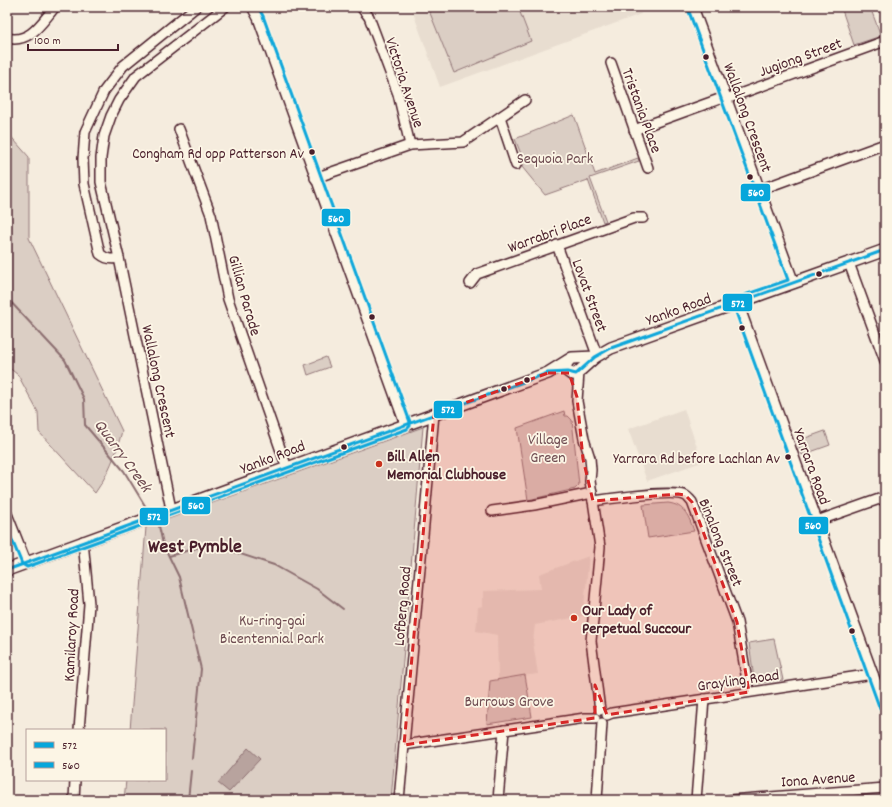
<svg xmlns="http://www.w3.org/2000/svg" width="892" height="807" font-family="Dekko,sans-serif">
	<rect width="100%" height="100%" fill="#f5ecde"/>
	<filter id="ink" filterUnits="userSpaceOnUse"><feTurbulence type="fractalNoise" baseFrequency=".025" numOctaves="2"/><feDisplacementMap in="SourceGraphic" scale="8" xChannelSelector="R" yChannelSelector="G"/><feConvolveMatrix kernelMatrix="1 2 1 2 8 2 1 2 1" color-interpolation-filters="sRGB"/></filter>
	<g filter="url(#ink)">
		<g fill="#e8ddd0">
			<path d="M411,7H639L641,14L440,87Z"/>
			<path d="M684,409L702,462L647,481L628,429Z"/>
			<path d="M589,556L583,616L535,625L533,642L538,674L498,679L497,635L476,631L478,607L483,606V591L541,589L539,574Z"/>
		</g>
		<g fill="#dbcec4" stroke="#927678">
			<path d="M518,7L531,41L454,73L428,8Z"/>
			<path d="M841,7H870L881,36L854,45Z"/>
			<path d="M574,115L595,174L638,158L639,161L590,178L606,221L603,222L588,180L545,195L522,167L523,159L515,139Z"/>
			<path d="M7,132L29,157V238L122,431C116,454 109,473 95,493L39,432L38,412L18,375L7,366Z"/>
			<path d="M326,357L330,367L308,375L305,365Z"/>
			<path d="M564,411L565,416H568L572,420L579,485L575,489L528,500L517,428Z"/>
			<path d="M423,427L391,800H124L126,780H165V730H130L146,527Z"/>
			<path d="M825,431L830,445L802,455L797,441Z"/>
			<path d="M668,503C685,505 689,517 694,531L648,538L643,505Z"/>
			<path d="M774,639L783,680L758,683L754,679L749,643Z"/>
			<path d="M525,675L532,717L487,724L490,681Z"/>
		</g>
		<path fill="#b8a39e" stroke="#8c6e70" d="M248,748L260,759L229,792L218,783Z"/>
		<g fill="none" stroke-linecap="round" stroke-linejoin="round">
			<g stroke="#8c6e70" stroke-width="2">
				<path d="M7,298L65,360L84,399L85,425L124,471L147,509"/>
				<path d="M159,526L163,544L179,577L201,669L192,758"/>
				<path d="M169,556L210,544L274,565L317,589L343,609"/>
				<path d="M188,800L191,771"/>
			</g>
			<g stroke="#4a1f2b" stroke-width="12">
				<g id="minor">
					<path d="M252,7L258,18L405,424"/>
					<path d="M361,7L369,17L398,94L410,145"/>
					<path d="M693,7L794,283"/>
					<path d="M7,38C30,44 42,22 55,7"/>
					<path d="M611,63L648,168"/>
					<path d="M726,99L885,41"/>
					<path d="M500,117L516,165"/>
					<path d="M179,129L211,215L228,299L287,468"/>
					<path d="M634,130L725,97"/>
					<path d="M315,178L410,145L463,142L525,100"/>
					<path d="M759,190L885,144"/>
					<path d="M557,245L597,355"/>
					<path d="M119,258C111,260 106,259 100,254L84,184L83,159L85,132L104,91L123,66L196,7"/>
					<path d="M849,263L885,361"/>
					<path d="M470,283L477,274L634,218H643"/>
					<path d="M738,303L885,707"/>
					<path d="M579,372L577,401L584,439L590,458L591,470L590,481L600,547L591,641L600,710"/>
					<path d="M593,501C608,499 675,489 686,496C688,497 690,500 692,502L737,622L749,692"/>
					<path d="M171,509L119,258L101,182V158L104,136L111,116L119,100L136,76L225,7"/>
					<path d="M492,511L534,505L592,493"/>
					<path d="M7,514L26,562"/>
					<path d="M817,521L885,497"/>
					<path d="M607,715L612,713L873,674"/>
					<path d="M79,730L89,604L83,541"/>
					<path d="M404,745L585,718H595"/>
					<path d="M74,800L75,780"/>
					<path d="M399,800L434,414"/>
					<path d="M498,800L504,730"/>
					<path d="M597,800L602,723"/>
					<path d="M696,800L704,699"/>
					<path d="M730,800L885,788"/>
				</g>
			</g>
			<g stroke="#4a1f2b" stroke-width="14">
				<g id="major">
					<path d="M568,361C563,368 568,375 576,374L595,357L611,348L885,250"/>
					<path d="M7,570L548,373L572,358L595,357"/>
				</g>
			</g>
			<use href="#minor" stroke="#fcf5e5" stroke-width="9"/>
			<use href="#major" stroke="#fcf5e5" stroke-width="11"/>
			<g stroke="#fcf5e5" stroke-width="6">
				<path id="bus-1" d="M7,570L548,373L568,372L576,374L595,357L611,348L885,250"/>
			</g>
			<g stroke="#fcf5e5" stroke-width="6">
				<g id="bus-2">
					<path d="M688,9L788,280L736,298L733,304L880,709"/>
					<path d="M7,528L22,564L27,567L407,429L410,426V422L263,16L258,7"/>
				</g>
			</g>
			<use href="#bus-1" stroke="#07a6db" stroke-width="3"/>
			<use href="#bus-2" stroke="#07a6db" stroke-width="3"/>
		</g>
	</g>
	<path fill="#d62828" fill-opacity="0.2" stroke="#d62828" stroke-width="3" stroke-dasharray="8 5" stroke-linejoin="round" d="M548,373H569L577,397L583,459L593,501L678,494L685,495L692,502L737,622L749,692L607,715L595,685V718L404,745L434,414Z"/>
	<g fill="#4a1f2b" stroke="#fcf5e5" stroke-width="1.5">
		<circle cx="706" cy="57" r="3.5"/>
		<circle cx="312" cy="152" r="3.5"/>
		<circle cx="750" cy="177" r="3.5"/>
		<circle cx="819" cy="274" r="3.5"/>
		<circle cx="372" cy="317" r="3.5"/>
		<circle cx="742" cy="328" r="3.5"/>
		<circle cx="527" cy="380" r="3.5"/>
		<circle cx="504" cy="389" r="3.5"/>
		<circle cx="344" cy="447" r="3.5"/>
		<circle cx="788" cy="457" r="3.5"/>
		<circle cx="852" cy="631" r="3.5"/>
	</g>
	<g fill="#c8321e" stroke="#fcf5e5" stroke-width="1.5">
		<circle cx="379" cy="464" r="4"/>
		<circle cx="574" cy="618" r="4"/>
	</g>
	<g text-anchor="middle" stroke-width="3.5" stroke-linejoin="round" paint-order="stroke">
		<g font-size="15" fill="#4a1f2b" stroke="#fcf5e5" text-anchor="end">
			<text x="304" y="158">Congham Rd opp Patterson Av</text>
			<text x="780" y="463">Yarrara Rd before Lachlan Av</text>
		</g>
		<g font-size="16" fill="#4a1f2b" stroke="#fcf5e5">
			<text transform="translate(800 56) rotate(-20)" y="6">Jugiong Street</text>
			<text transform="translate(406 82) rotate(72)" y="6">Victoria Avenue</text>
			<text transform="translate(643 110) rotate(70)" y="6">Tristania Place</text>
			<text transform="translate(749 117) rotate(70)" y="6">Wallalong Crescent</text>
			<text transform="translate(549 232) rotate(-20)" y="6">Warrabri Place</text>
			<text transform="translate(246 295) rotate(74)" y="6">Gillian Parade</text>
			<text transform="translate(591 295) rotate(70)" y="6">Lovat Street</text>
			<text transform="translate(678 308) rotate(-20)" y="6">Yanko Road</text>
			<text transform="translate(160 381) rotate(78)" y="6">Wallalong Crescent</text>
			<text transform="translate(272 456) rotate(-21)" y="6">Yanko Road</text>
			<text transform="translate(813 466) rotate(70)" y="6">Yarrara Road</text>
			<text transform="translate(722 542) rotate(68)" y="6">Binalong Street</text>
			<text transform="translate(401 606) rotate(-85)" y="6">Lofberg Road</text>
			<text transform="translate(70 635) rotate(-87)" y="6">Kamilaroy Road</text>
			<text transform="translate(738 679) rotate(-8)" y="6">Grayling Road</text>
			<text transform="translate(818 778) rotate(-4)" y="6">Iona Avenue</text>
		</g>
		<g font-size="16" fill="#6e4b51" stroke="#fcf5e5">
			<text x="555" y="163">Sequoia Park</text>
			<text x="548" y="444">Village<tspan x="548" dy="18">Green</tspan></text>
			<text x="272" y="625">Ku-ring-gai<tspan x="272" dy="18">Bicentennial Park</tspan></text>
			<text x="509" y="706">Burrows Grove</text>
		</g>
		<g font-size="16" font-weight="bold" fill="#4a1f2b" stroke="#fcf5e5" text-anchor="start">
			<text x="387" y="461">Bill Allen<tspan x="387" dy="18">Memorial Clubhouse</tspan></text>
			<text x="582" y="615">Our Lady of<tspan x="582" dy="18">Perpetual Succour</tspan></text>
		</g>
		<g font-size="17" font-style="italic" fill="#704d53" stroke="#fcf5e5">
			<text transform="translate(124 455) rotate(54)" y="6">Quarry Creek</text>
		</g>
		<g font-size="20" font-weight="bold" fill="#4a1f2b" stroke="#fcf5e5">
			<text x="195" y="552">West Pymble</text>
		</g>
	</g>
	<g stroke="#fcf5e5" stroke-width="1.5">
		<rect x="740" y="183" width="31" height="19" rx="4" fill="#07a6db"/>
		<rect x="321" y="208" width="30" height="19" rx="4" fill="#07a6db"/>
		<rect x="722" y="293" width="31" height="19" rx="4" fill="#07a6db"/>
		<rect x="433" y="400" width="30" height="19" rx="4" fill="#07a6db"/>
		<rect x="181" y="496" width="30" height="19" rx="4" fill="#07a6db"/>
		<rect x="139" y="507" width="30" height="19" rx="4" fill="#07a6db"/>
		<rect x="798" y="516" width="31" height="19" rx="4" fill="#07a6db"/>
	</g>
	<g font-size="11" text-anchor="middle" font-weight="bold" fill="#fff">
		<text x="756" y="196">560</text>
		<text x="336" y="222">560</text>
		<text x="738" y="307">572</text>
		<text x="448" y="413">572</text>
		<text x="196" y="509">560</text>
		<text x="154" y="520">572</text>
		<text x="813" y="529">560</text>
	</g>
	<rect width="892" height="807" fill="none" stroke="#fcf5e5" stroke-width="24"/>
	<rect x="12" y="12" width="868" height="783" fill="none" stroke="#4a1f2b" stroke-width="1.5" filter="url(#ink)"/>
	<rect x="26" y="729" width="140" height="52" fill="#fcf5e5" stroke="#b59f9b"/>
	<rect x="34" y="742" width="20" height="6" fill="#07a6db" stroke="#b59f9b"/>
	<text x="62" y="749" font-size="12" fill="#4a1f2b">572</text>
	<rect x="34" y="762" width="20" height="6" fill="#07a6db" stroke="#b59f9b"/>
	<text x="62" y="769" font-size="12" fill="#4a1f2b">560</text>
	<path d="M28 44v6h90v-6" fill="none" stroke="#4a1f2b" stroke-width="2"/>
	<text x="34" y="44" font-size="12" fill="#4a1f2b" stroke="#fcf5e5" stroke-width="3" paint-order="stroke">100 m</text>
</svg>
